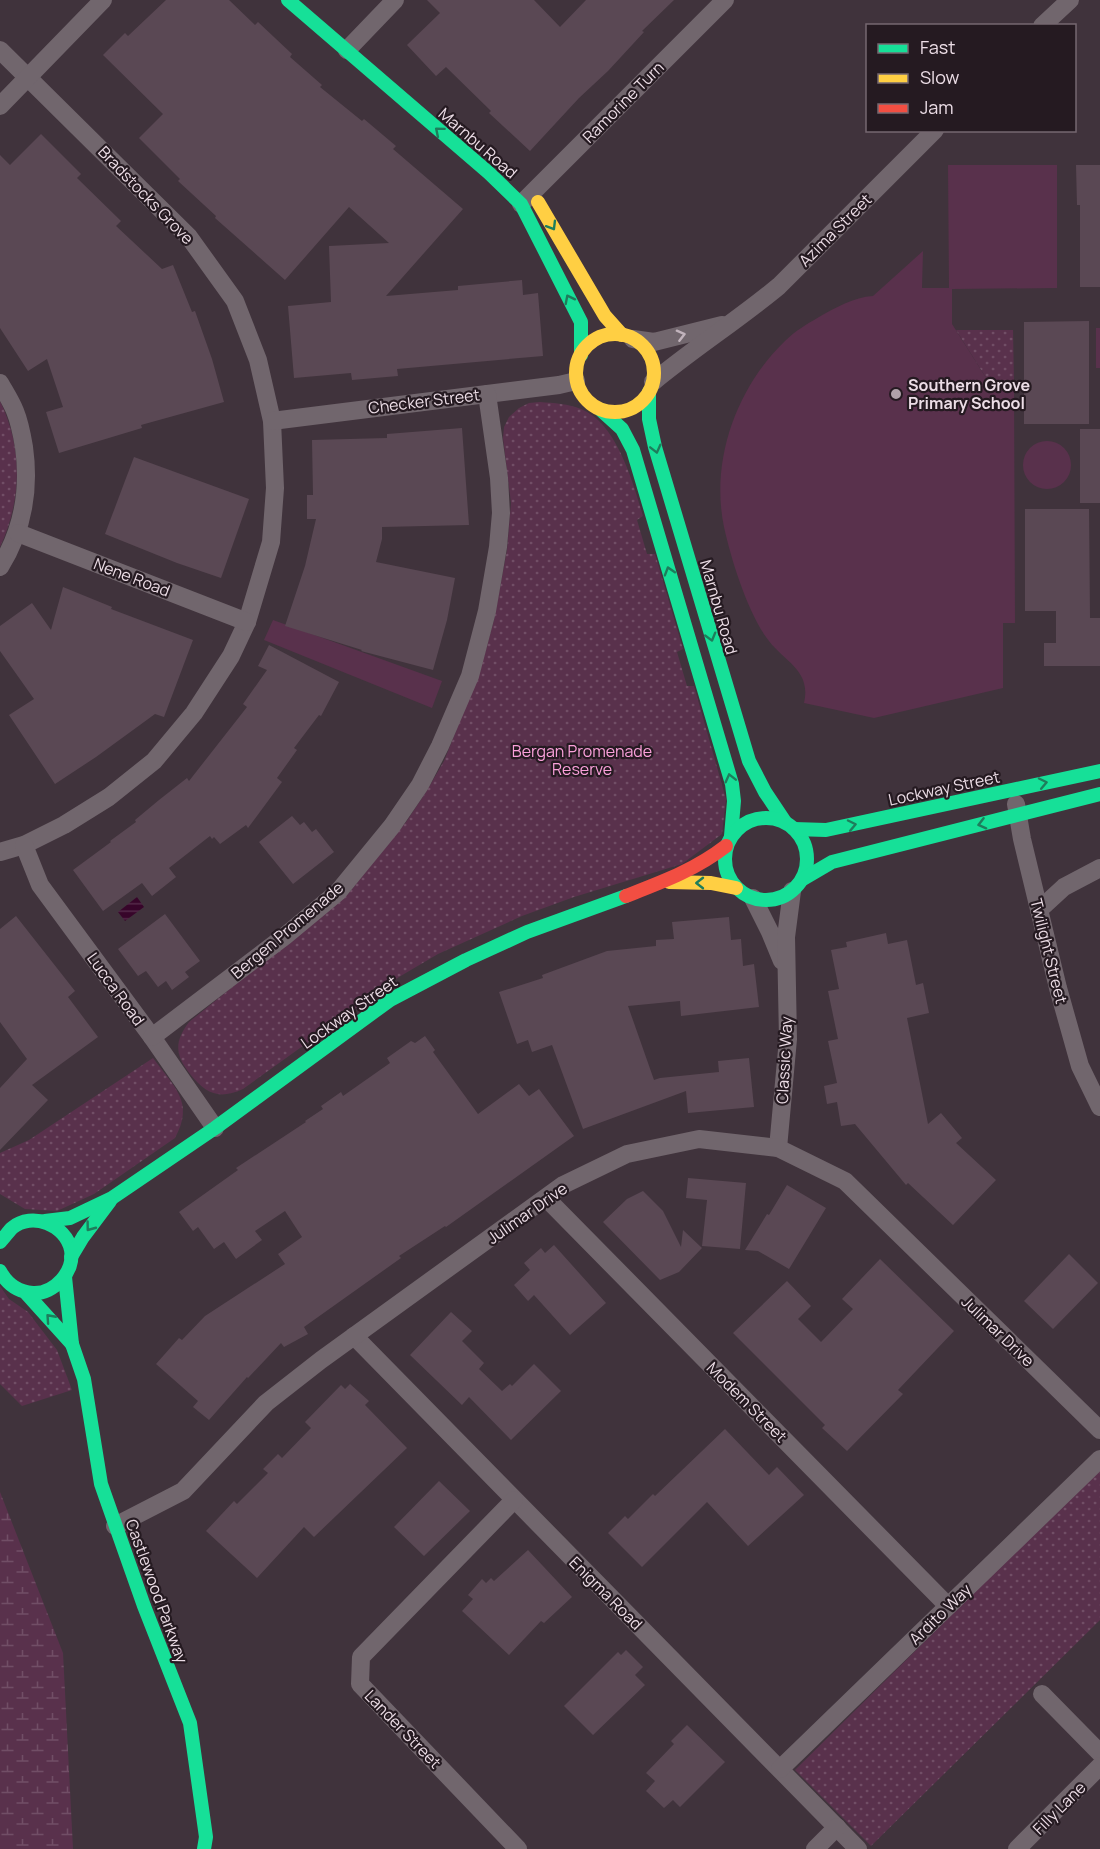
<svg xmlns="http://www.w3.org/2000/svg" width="1100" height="1849" font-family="Manrope,sans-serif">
	<defs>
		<pattern id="wetland-marsh" width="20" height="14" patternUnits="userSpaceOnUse" patternTransform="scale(1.5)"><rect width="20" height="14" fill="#59314c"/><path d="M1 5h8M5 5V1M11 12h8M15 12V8" fill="none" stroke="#714e66"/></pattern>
		<pattern id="park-dots" width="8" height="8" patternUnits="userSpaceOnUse" patternTransform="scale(1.5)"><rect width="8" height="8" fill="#59314c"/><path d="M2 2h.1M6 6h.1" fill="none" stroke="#714e66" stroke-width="1.8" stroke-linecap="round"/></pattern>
		<pattern id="water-rules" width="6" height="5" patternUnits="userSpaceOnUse" patternTransform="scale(1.5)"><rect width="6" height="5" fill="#37052a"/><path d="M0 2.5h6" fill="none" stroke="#542949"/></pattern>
	</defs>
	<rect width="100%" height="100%" fill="#40333c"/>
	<g fill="#59314c">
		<path d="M948,165H1057V288L952,289V324L990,384L1014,383L1015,623H1003V688L874,718L804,703C812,669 782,661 766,637C747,610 731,559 724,527C710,460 737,387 785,341C795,331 807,324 819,317C835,308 854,297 873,296L923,251L922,288H949Z"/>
		<rect x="1096" y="328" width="4" height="40"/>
		<circle cx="1047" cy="465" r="24"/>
		<path d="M273,620L442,681L432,708L264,640Z"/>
	</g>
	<path fill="url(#wetland-marsh)" d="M0,1492L63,1653L73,1849H0Z"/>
	<g fill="url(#park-dots)">
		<path d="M956,330H1013L1014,383L990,384Z"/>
		<path d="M0,401C23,448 22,500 0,547Z"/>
		<path d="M540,402C553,403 569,404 581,409C617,423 633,483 643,516L637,520L647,554H655L683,649L677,652L687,686H694L726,799L722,834L682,864L574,897L522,916L438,954L399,977L243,1089C219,1100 206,1094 190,1074C175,1055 174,1042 189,1022L348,894L406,822L426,792L444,761L480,671L494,620L507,550L511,503L503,438L504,427L509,417L519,408L529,403Z"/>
		<path d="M153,1058C174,1087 195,1102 175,1138L94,1194L57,1211L25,1209L0,1194V1153L29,1140Z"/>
		<path d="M0,1286L9,1299L28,1312L57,1350L72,1390L22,1406L0,1384Z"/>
		<path d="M1100,1468V1620L871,1846L795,1770Z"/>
	</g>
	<path fill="url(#water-rules)" d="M137,897L144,907L125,921L118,912Z"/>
	<g fill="#5a4854">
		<path d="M166,0H229L255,25L258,22L292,54L290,57L322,85L320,87L362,121L364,119L396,146L393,149L463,209L386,296L458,290V286L522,280L523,295L538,293L543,356L397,369L398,376L352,380L351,373L294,378L288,306L331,302L329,246L389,243L349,207L285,280L215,218L216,216L178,181L180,179L139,138L163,114L103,55L125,33L128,36Z"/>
		<path d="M427,0H534L560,27L586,0H674L642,31L644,32L608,71L579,98L530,151L489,113L491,111L446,67L436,76L407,45L440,13Z"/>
		<path d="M41,134L81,174L77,178L121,221L116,226L162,269L173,265L192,312L195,311L212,359L224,402L141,425L142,428L59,453L46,412L63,407L47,359L28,371L0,328V155L10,165Z"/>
		<path d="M1076,165H1100V287H1080V205H1077Z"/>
		<path d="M1089,321V424H1024V322Z"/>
		<path d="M462,428L469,525L382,527V539L376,562L455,578L447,620L433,670L361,651L362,650L285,626L305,566L316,519H307V495H313L312,440L387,438V434Z"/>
		<rect x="1080" y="429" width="20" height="74"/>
		<path d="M134,457L249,499L221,578L177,563L105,534Z"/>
		<path d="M1025,509H1089L1090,618H1100V666H1044V643H1056V611H1025Z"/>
		<path d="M63,587L112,607L111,609L193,640L164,717L155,714L96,757L55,784L9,715L34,699L0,651V626L32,603L51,630Z"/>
		<path d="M269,645L339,682L321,716L319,715L294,748L297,750L277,778L282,782L248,828L246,825L220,844L214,837L212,839L210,836L169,868L176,877L152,896L142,883L103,911L73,870L111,842L110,841L136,822L135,820L159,800L187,778L189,781L247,707L243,704L267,670L258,666Z"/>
		<path d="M292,816L300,825L304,822L312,832L316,829L334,852L293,884L259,842Z"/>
		<path d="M165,914L200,961L185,972L189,977L172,990L166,981L158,987L146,971L138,976L118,949Z"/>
		<path d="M16,916L75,991L68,997L98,1037L32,1085L48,1100L0,1150V1088L27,1059L0,1022V929Z"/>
		<path d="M729,917L731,940L741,939L743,966L754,964L759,1007L681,1016L680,1001L628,1006L654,1080L660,1078L719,1072L718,1061L749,1058L754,1107L688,1113L686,1091L583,1129L552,1045L532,1052L528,1040L517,1044L499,992L543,978L542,975L607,951L656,946V940L674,939L672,922Z"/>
		<path d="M886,933L888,944L907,940L916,985L923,983L929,1013L907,1018L928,1124L941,1113L962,1138L956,1143L996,1180L953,1225L908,1183L906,1185L855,1124L841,1126L837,1102L827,1104L824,1086L837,1083L828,1041L838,1039L828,991L839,989L831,950L847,947L846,942Z"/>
		<path d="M425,1036L435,1050L433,1052L478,1114L519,1084L529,1096L539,1089L574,1136L446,1227L445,1226L399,1256L401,1258L304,1327L308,1334L284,1347L281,1343L248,1378L247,1377L209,1420L193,1407L198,1401L156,1364L179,1338L182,1340L205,1316L285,1264L278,1254L302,1237L285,1211L255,1231L262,1240L236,1259L224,1242L214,1249L198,1227L193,1231L179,1212L238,1170L236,1168L306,1122L305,1121L323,1109L321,1106L341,1092L343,1096L390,1063L387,1058L411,1041L415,1043Z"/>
		<path d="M688,1178L746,1183L740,1249L702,1246L707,1200L686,1198Z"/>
		<path d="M787,1185L826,1208L789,1269L758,1251L745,1250L767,1214L769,1215Z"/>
		<path d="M643,1191L663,1211L681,1247L683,1230L702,1248L679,1272L660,1280L603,1222L627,1199Z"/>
		<path d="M554,1245L606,1303L570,1335L534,1295L528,1301L514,1285L530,1270L524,1263L541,1248L545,1253Z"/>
		<path d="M1069,1254L1098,1283L1053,1329L1024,1301Z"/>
		<path d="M880,1259L954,1331L898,1390L903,1394L847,1451L822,1428L825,1425L733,1333L787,1281L811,1306L798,1319L821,1342L853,1309L842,1299Z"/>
		<path d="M451,1312L472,1331L462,1341L484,1363L479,1369L502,1391L510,1384L512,1386L534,1364L561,1391L511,1440L469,1397L462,1405L410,1355Z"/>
		<path d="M350,1384L369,1401L365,1405L407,1448L314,1537L304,1527L257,1578L206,1531L234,1501L237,1504L268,1473L263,1469L278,1454L282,1458L311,1428L305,1422L341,1385L345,1389Z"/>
		<path d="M725,1429L769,1475L777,1467L804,1495L748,1546L707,1502L642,1567L608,1533L625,1516L628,1519L653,1494L655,1496Z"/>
		<path d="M439,1481L470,1511L424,1556L394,1527Z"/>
		<path d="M528,1550L572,1597L544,1623L541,1621L509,1655L462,1611L473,1599L468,1595L482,1579L486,1583L491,1578L494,1581Z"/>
		<path d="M626,1650L643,1667L635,1675L645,1685L593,1735L564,1706L618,1652L621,1655Z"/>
		<path d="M687,1725L725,1762L680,1807L673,1800L664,1808L646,1791L655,1781L646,1773L674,1744L671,1741Z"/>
	</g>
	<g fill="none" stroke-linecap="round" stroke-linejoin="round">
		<g stroke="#71666d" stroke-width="18">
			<path d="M1042,26L1070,0"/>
			<path d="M0,50L189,237L235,301L258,360L272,421L275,488L271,542L247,622L231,656L194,713L154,761L109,797L64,825L24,845L0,852"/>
			<path d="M347,50L395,0"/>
			<path d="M0,106L103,0"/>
			<path d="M521,204L725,0"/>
			<path d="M633,339L654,342L722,325"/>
			<path d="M653,382C694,348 738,320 779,286L935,130"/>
			<path d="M0,383C5,392 11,401 15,411C20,423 22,435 24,447C30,490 23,530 0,567"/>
			<path d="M272,421L559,385L576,381"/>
			<path d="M18,533L247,622"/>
			<path d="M1016,804L1022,839L1058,988L1080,1066L1100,1107"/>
			<path d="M24,845L40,885L152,1037L215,1128"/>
			<path d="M753,898L770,932L782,961"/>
			<path d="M1039,910L1064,887L1100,868"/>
			<path d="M152,1037L285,936L338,892L392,826L420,785L440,746L470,676L487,611L498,547L501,513L499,478L487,394"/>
			<path d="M778,1148L788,1039L786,937L792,891"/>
			<path d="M546,1198L948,1606"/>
			<path d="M354,1336L858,1849"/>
			<path d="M514,1500L361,1657L360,1684L518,1849"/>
			<path d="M115,1526L183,1491L266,1403L321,1360L563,1185L627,1154L699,1139L778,1148L845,1181L1100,1430"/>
			<path d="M1042,1694L1100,1753"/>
			<path d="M780,1769L1100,1459"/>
			<path d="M815,1849L837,1827"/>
			<path d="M1017,1849L1100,1766"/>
		</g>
		<g stroke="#16e098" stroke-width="14">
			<path d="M288,0L489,173L521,204L581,322V355"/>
			<path d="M649,392V419L655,447L749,761L765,792L785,822"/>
			<path d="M601,410L622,429L633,450L732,784L734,801L731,836"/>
			<circle cx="766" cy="859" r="41"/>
			<path d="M794,829L826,830L1100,771"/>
			<path d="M803,879L832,862L1100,794"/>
			<path d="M45,1221L70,1218L112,1198L215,1128L390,1000L466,960L527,932L626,896"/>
			<path d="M0,1242C4,1238 8,1232 12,1228C32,1211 66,1225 71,1250C75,1272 54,1294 33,1293C17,1292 7,1284 0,1271"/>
			<path d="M71,1257L83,1237L110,1201"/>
			<path d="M65,1277L72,1344L84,1379L101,1484L144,1606L190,1723L206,1837L204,1849"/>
			<path d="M26,1293L72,1344"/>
		</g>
		<g stroke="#ffcf43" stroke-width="14">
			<path d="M538,202L605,316L622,335"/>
			<circle cx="615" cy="373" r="39"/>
			<path d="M669,882L711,883L736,888"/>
		</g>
		<path stroke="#f24e42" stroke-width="14" d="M626,896C662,882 695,870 726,846"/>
	</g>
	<defs><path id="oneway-chevron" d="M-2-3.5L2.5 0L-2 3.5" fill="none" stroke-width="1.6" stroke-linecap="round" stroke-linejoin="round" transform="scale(1.5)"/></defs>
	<g stroke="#1e7d5c">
		<use href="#oneway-chevron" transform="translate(439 131) rotate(-140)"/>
		<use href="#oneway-chevron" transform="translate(552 226) rotate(59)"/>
		<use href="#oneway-chevron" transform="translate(569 299) rotate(-117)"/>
		<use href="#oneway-chevron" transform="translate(656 449) rotate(76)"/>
		<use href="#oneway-chevron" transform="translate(669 571) rotate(-107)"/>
		<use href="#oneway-chevron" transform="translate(711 637) rotate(74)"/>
		<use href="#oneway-chevron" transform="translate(730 778) rotate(-104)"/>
		<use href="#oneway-chevron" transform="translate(1043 783) rotate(-12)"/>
		<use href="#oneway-chevron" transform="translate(982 824) rotate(166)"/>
		<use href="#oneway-chevron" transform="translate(852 825) rotate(-12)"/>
		<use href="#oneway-chevron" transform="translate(700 883) rotate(-180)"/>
		<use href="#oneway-chevron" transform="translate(90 1227) rotate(127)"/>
		<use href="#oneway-chevron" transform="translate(50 1318) rotate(-132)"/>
	</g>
	<use stroke="#c1b3bc" href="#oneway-chevron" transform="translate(681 335) rotate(-14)"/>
	<circle fill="#b0a2aa" stroke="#251a21" stroke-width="2" cx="896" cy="394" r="6"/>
	<g text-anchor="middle" stroke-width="4.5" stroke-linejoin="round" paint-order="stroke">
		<g font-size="16" fill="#ecdde6" stroke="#251a21">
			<text transform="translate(623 102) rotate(-45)" y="6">Ramorine Turn</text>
			<text transform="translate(478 143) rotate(41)" y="6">Marnbu Road</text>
			<text transform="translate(146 195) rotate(46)" y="6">Bradstocks Grove</text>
			<text transform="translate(835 230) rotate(-45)" y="6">Azima Street</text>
			<text transform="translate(424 401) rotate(-7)" y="6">Checker Street</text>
			<text transform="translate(132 577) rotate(21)" y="6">Nene Road</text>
			<text transform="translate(719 607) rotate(74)" y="6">Marnbu Road</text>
			<text transform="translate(944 788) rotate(-12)" y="6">Lockway Street</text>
			<text transform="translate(287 930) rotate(-40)" y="6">Bergen Promenade</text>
			<text transform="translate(1049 951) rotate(76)" y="6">Twilight Street</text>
			<text transform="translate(116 989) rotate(54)" y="6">Lucca Road</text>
			<text transform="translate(349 1012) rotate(-35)" y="6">Lockway Street</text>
			<text transform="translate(784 1060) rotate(-87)" y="6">Classic Way</text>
			<text transform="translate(527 1213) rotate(-35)" y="6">Julimar Drive</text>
			<text transform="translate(998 1331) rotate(44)" y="6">Julimar Drive</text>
			<text transform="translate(747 1402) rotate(45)" y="6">Modem Street</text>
			<text transform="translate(157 1591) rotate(70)" y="6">Castlewood Parkway</text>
			<text transform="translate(606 1593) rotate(45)" y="6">Enigma Road</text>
			<text transform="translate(940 1614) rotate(-44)" y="6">Ardito Way</text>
			<text transform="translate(403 1729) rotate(46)" y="6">Lander Street</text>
			<text transform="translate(1059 1808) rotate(-45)" y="6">Filly Lane</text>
		</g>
		<g font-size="16" font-weight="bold" fill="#ecdde6" stroke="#251a21" text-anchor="start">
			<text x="908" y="391">Southern Grove<tspan x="908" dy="18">Primary School</tspan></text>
		</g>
		<g font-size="16" fill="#faa0da" stroke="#251a21">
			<text x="582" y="757">Bergan Promenade<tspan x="582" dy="18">Reserve</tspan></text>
		</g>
	</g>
	<rect x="866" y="24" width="210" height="108" fill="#251a21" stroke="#756870" stroke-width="1.5"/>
	<rect x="878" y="44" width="30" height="9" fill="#16e098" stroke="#756870" stroke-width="1.5"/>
	<text x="920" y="54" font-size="18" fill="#ecdde6">Fast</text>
	<rect x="878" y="74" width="30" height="9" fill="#ffcf43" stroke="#756870" stroke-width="1.5"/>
	<text x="920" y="84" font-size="18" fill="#ecdde6">Slow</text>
	<rect x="878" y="104" width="30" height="9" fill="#f24e42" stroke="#756870" stroke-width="1.5"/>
	<text x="920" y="114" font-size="18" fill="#ecdde6">Jam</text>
</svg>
